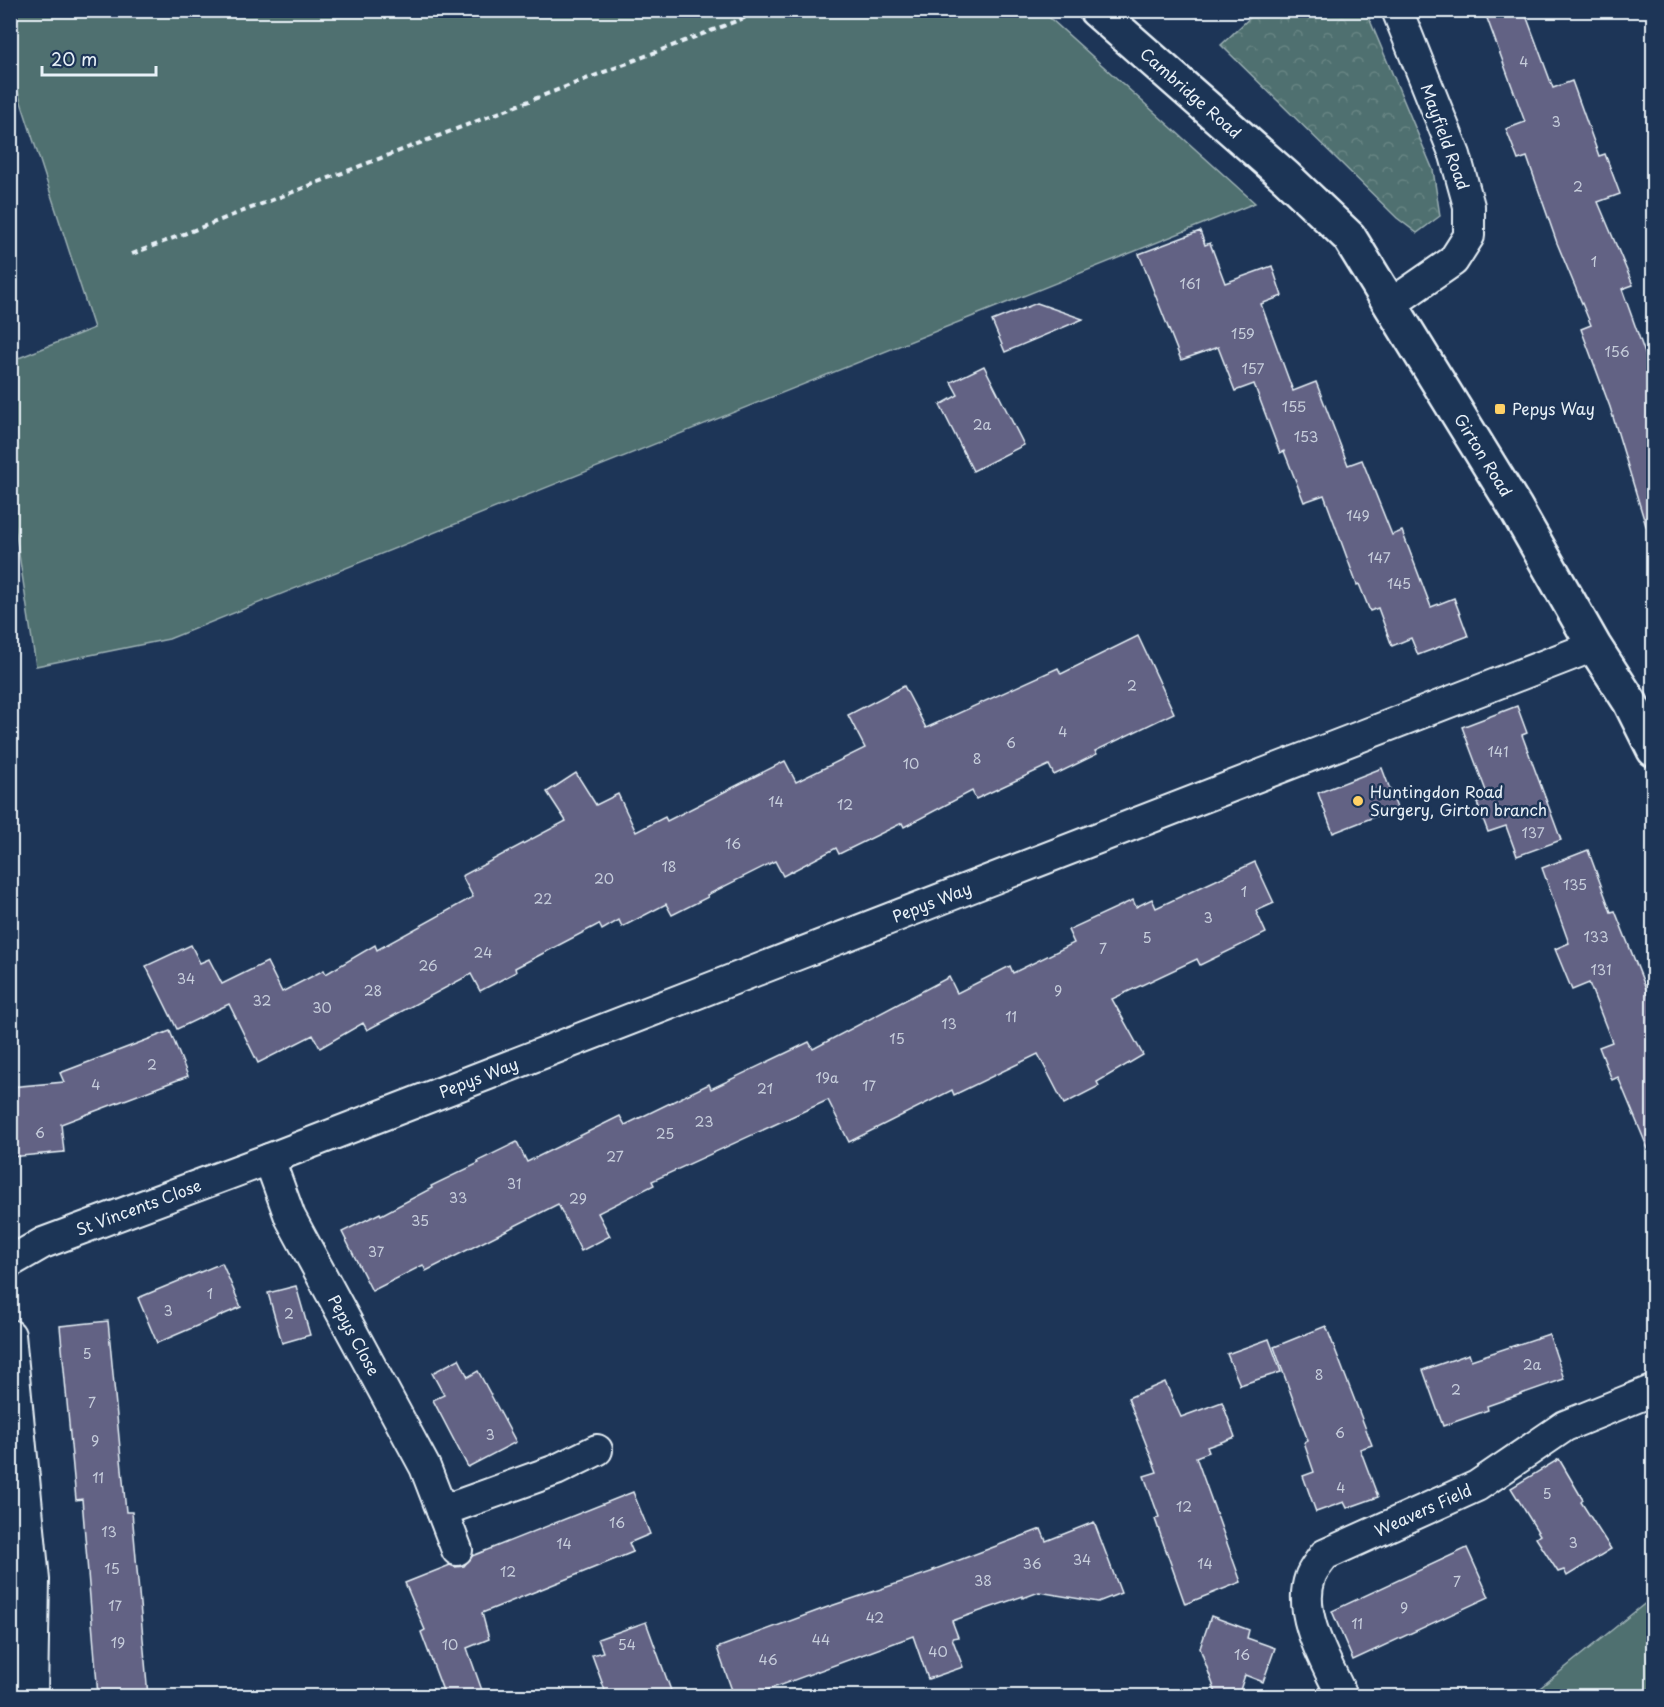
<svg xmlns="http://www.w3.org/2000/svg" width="1664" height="1707" font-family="'Playpen Sans',sans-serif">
	<defs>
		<pattern id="park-crowns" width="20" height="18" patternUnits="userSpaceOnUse" patternTransform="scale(1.5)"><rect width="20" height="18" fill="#4f706f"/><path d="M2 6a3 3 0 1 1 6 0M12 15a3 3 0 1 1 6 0" fill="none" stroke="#688584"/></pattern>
	</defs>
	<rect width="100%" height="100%" fill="#1d3557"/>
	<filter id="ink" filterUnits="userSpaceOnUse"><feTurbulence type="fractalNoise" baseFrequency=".0167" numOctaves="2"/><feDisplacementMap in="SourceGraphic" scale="12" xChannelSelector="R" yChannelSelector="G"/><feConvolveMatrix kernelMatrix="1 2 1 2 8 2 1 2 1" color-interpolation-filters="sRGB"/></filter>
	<g filter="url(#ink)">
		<g fill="#4f706f" stroke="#9cb0b4" stroke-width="1.5">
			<path d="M10,11H1042L1255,203L169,639L36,666L11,502V361L94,328L11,71Z"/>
			<path d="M1653,1597V1696H1530Z"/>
		</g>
		<path fill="url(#park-crowns)" stroke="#9cb0b4" stroke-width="1.5" d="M1257,11H1366L1433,170L1440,216L1417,233L1397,218L1221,45Z"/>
		<g fill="#626284" stroke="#e8f1f8" stroke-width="1.5">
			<path d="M1484,10H1524L1553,88L1572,81L1599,156L1605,154L1620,194L1598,202L1633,285L1622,289L1653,376V525L1646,526L1610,407L1581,329L1591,325L1557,243L1527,157L1518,160L1506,129L1525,122Z"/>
			<path d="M1200,231L1205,245L1210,243L1225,283L1272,266L1282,296L1261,304L1293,391L1316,382L1348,465L1362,460L1392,535L1402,531L1431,607L1454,598L1468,636L1418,655L1411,638L1392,646L1378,608L1370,611L1359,584L1357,585L1324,495L1304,502L1284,451L1280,453L1254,384L1235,391L1218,347L1181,360L1139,254Z"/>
			<path d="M1037,303L1083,319L1005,352L992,321Z"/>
			<path d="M984,366L1024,445L973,471L940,405L958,395L951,382Z"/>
			<path d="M1138,636L1174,713L1095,751L1097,754L1054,775L1049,765L976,799L972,791L904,827L902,823L839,854L836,848L783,876L775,861L707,895L708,897L672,915L666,904L622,927L619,920L602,930L599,924L515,968L516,972L480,991L471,974L367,1030L363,1023L320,1048L313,1035L258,1063L229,1004L177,1029L146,966L191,945L200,963L209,959L222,984L267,962L282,992L324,970L326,974L375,945L377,950L473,897L462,876L566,821L547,792L576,773L596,805L618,794L636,832L665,817L667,821L785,761L796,782L865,748L848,715L904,686L926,728L1058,668L1061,674Z"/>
			<path d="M1517,706L1527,733L1522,735L1561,840L1517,856L1506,826L1488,832L1477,803L1489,799L1462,727Z"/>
			<path d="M1382,768L1397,808L1333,833L1318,793Z"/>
			<path d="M1588,850L1611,912L1615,911L1653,1006V1161L1618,1077L1612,1080L1599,1047L1612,1042L1589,983L1572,990L1555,949L1569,943L1542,868Z"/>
			<path d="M1255,862L1274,903L1256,911L1266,933L1200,965L1197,959L1112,999L1143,1055L1097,1082L1099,1086L1064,1104L1038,1054L954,1095L952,1090L849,1142L828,1100L652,1181L654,1185L598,1213L610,1236L581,1251L558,1204L426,1271L423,1265L372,1291L342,1232L380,1213L381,1215L432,1188L431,1186L479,1163L478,1161L517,1142L527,1162L620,1116L625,1125L709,1084L711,1089L809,1042L813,1049L949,977L957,993L1010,966L1013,973L1074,943L1068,930L1133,900L1136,907L1152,899L1156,908Z"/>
			<path d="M170,1031L188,1076L61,1124L64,1152L10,1157V1087L64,1082L60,1073Z"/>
			<path d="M222,1263L241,1307L157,1343L138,1298Z"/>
			<path d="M296,1286L310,1335L282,1343L268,1293Z"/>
			<path d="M108,1321L126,1512H132L148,1696H98L82,1499L76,1500L60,1326Z"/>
			<path d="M1326,1326L1372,1445L1360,1449L1378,1497L1347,1508L1344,1502L1316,1512L1303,1476L1314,1472L1304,1443L1308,1441L1274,1347Z"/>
			<path d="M1549,1334L1564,1379L1487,1406L1488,1410L1443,1426L1423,1370L1469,1354L1471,1360Z"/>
			<path d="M1269,1339L1281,1372L1240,1385L1227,1354Z"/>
			<path d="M459,1359L468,1377L478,1371L516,1442L468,1467L433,1400L444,1395L432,1373Z"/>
			<path d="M1165,1382L1181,1417L1222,1402L1235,1437L1207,1447L1209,1452L1196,1457L1241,1582L1185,1604L1155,1519L1159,1517L1144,1476L1157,1472L1128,1398Z"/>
			<path d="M1559,1459L1583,1500L1581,1502L1611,1549L1567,1576L1564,1570L1558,1572L1536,1538L1540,1535L1511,1488Z"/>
			<path d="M633,1492L650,1534L629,1543L633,1552L482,1613L489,1639L467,1648L484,1696H445L421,1632L425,1630L405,1583L450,1565L455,1567L464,1566L472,1556Z"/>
			<path d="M1094,1522L1121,1593L1098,1602L1039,1592L1023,1598V1596L952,1621L958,1637L952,1638L963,1667L928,1679L913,1636L751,1696H734L717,1648L825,1608L934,1571L933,1570L1041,1529L1046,1541Z"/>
			<path d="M1467,1548L1489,1597L1353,1660L1332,1611Z"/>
			<path d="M1211,1616L1249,1630L1247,1638L1275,1648L1263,1682L1245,1675L1238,1696H1217L1200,1648Z"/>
			<path d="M646,1622L673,1696H607L592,1655L603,1652L598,1639Z"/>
		</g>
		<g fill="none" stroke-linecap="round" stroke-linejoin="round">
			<g stroke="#e8f1f8" stroke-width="34">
				<g id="street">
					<path d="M1391,304L1453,261L1469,236V206L1455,155L1397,10"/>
					<path id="s1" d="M269,1159L290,1217L425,1467L457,1550"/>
					<path id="s2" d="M10,1262L43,1243L269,1159L1594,646"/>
					<path d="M10,1335L34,1580L32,1696"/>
					<path d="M442,1511L556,1470L597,1450"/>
					<path id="s3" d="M1342,1696C1327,1663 1297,1615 1310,1578C1312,1570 1320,1562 1324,1555L1477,1486L1565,1426L1654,1390"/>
				</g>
			</g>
			<g stroke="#e8f1f8" stroke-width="38">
				<g id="secondary">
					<path id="s4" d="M1096,10L1286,177L1349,237L1515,507L1594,646L1630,702L1654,750"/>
				</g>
			</g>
			<path stroke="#e8f1f8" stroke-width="4" stroke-dasharray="6 4.5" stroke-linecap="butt" d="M132,254L765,10"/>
			<use href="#street" stroke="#1d3557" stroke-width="30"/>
			<use href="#secondary" stroke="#1d3557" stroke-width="33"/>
		</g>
	</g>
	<g fill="#ffd166" stroke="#1d3557" stroke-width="2">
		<rect x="1494" y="403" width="12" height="12" rx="3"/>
		<circle cx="1358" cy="801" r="6"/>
	</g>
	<g text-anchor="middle" stroke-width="5" stroke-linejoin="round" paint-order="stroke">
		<g font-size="14" fill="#c6cddb">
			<text x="1524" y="67">4</text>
			<text x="1556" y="127">3</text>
			<text x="1578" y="192">2</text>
			<text x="1594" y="267">1</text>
			<text x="1190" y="289">161</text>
			<text x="1243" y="339">159</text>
			<text x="1617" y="357">156</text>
			<text x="1253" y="374">157</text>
			<text x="1294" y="412">155</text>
			<text x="982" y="430">2a</text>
			<text x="1306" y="442">153</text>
			<text x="1358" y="521">149</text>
			<text x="1379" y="563">147</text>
			<text x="1399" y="589">145</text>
			<text x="1132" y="691">2</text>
			<text x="1063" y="737">4</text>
			<text x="1011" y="748">6</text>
			<text x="1498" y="757">141</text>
			<text x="977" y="764">8</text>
			<text x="911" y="769">10</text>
			<text x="776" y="807">14</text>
			<text x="845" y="810">12</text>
			<text x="1533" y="838">137</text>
			<text x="733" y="849">16</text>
			<text x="669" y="872">18</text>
			<text x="604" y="884">20</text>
			<text x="1575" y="890">135</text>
			<text x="1244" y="897">1</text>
			<text x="543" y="904">22</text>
			<text x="1208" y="923">3</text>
			<text x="1596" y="942">133</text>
			<text x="1147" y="943">5</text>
			<text x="1103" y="954">7</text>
			<text x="483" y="958">24</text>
			<text x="428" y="971">26</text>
			<text x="1601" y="975">131</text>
			<text x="186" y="984">34</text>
			<text x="373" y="996">28</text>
			<text x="1058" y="996">9</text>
			<text x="262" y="1006">32</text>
			<text x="322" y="1013">30</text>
			<text x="1011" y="1022">11</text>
			<text x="949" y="1029">13</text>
			<text x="897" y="1044">15</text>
			<text x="152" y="1070">2</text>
			<text x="827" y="1083">19a</text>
			<text x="96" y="1090">4</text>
			<text x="869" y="1091">17</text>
			<text x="765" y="1094">21</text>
			<text x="704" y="1127">23</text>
			<text x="40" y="1138">6</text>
			<text x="665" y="1139">25</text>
			<text x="615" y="1162">27</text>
			<text x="514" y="1189">31</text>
			<text x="458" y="1203">33</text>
			<text x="578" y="1204">29</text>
			<text x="420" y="1226">35</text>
			<text x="376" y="1257">37</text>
			<text x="210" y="1299">1</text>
			<text x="168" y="1316">3</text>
			<text x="289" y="1319">2</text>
			<text x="87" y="1359">5</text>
			<text x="1532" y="1370">2a</text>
			<text x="1319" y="1380">8</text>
			<text x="1456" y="1395">2</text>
			<text x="92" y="1408">7</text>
			<text x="1340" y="1438">6</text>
			<text x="490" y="1440">3</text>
			<text x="95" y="1446">9</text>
			<text x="98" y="1483">11</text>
			<text x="1341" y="1493">4</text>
			<text x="1547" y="1499">5</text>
			<text x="1184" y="1512">12</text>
			<text x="617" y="1528">16</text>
			<text x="109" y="1537">13</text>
			<text x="1573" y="1548">3</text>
			<text x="564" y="1549">14</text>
			<text x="1082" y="1565">34</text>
			<text x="1032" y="1569">36</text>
			<text x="1205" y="1569">14</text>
			<text x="112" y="1574">15</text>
			<text x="508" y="1577">12</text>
			<text x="983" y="1586">38</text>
			<text x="1457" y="1587">7</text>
			<text x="115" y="1611">17</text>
			<text x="1404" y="1613">9</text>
			<text x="875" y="1623">42</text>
			<text x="1357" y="1629">11</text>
			<text x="821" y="1645">44</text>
			<text x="118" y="1648">19</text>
			<text x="450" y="1650">10</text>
			<text x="627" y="1650">54</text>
			<text x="938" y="1657">40</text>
			<text x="1242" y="1660">16</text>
			<text x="768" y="1665">46</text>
		</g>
		<g font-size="16" fill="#e8f1f8" stroke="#1d3557">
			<text dy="6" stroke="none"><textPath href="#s4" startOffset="126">Cambridge Road</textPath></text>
			<text transform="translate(1445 137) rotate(70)" y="6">Mayfield Road</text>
			<text dy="6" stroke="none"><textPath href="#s4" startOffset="596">Girton Road</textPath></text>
			<text dy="6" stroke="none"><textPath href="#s2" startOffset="990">Pepys Way</textPath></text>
			<text dy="6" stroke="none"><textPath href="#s2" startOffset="504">Pepys Way</textPath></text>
			<text dy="6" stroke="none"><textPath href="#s2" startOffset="140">St Vincents Close</textPath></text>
			<text dy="6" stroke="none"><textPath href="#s1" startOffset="196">Pepys Close</textPath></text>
			<text dy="6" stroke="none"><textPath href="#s3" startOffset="261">Weavers Field</textPath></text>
		</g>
		<g font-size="16" fill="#e8f1f8" stroke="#1d3557" text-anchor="start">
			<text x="1512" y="415">Pepys Way</text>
			<text x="1370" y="798">Huntingdon Road<tspan x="1370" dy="18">Surgery, Girton branch</tspan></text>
		</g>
	</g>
	<rect width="1664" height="1707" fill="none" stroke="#1d3557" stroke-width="36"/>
	<rect x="18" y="18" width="1628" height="1671" fill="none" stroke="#e8f1f8" stroke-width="2" filter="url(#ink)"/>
	<path d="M42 66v9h114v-9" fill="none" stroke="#e8f1f8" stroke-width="3"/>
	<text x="51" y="66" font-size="18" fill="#e8f1f8" stroke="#1d3557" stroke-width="4.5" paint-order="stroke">20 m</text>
</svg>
